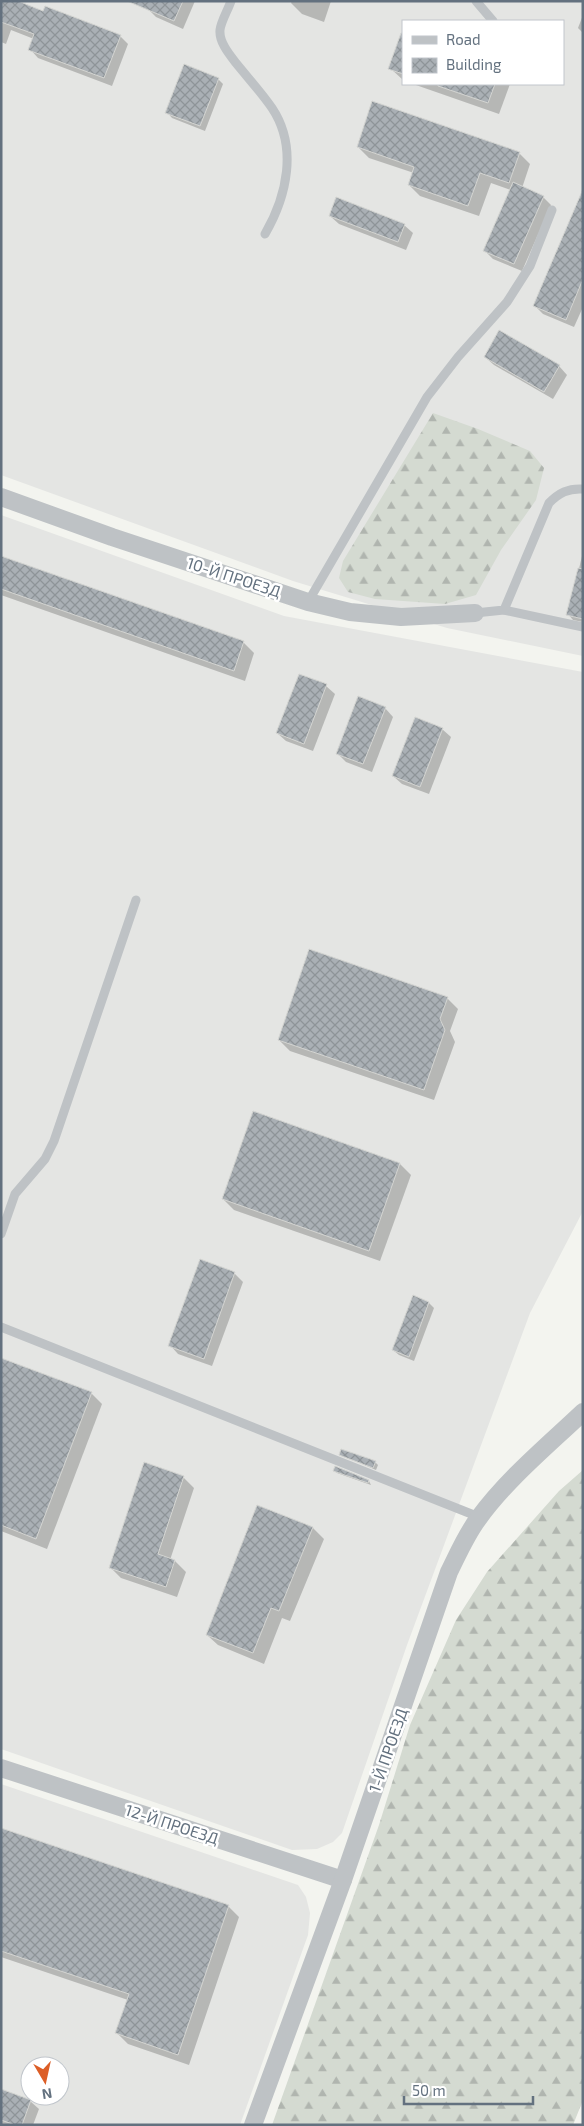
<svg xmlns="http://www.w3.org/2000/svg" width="584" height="2126" font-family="'Exo 2',sans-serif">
	<defs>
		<pattern id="forest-firs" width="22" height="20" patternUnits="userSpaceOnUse" patternTransform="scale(1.25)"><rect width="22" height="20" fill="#d4dad1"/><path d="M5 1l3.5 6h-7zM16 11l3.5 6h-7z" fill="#b0b5af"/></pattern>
		<pattern id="building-cross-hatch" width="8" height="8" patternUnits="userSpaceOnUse" patternTransform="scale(1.25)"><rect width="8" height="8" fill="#aab0b5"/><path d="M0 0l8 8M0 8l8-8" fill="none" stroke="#8e9498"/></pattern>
	</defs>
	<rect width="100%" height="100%" fill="#f3f4ef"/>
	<g fill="#e4e5e3" fill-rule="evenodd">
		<path d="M1,1H583V656L447,628L293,581L1,475ZM403,21H563V84H403Z"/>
		<path d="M1,515L284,616L583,672V1211L530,1313L407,1645L342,1833L333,1842L317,1849L292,1850L1,1749Z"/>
		<path d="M1,1784L298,1885L306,1897L310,1913L308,1935L240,2125H1ZM30,2066H60V2096H30Z"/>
	</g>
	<g fill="url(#forest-firs)">
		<path d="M433,413L478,429L530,451L544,468L536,500L501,550L476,595L445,604L375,599L348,592L339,578L343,561Z"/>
		<path d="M583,1470V2100L573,2125H272L379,1825L410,1725L456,1620L487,1572L559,1491Z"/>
	</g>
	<g fill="#0003">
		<path d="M1,1L120,36L128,44L112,86L38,58L30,49L34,39L11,30L6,44L1,42Z"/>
		<path d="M151,1H195L183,29L156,17L148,9Z"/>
		<path d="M292,1H331L324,22L302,14L291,3Z"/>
		<path d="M583,15V33L578,28Z"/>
		<path d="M403,56V80L390,68Z"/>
		<path d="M218,79L223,84L205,131L172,118L167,112Z"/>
		<path d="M413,84H510L499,114Z"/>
		<path d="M358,147L519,153L530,164L522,188L543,197L551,205L522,271L493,259L484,250L511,190L491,183L479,216L420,196L409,185L414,173L369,158Z"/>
		<path d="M583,215V307L574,327L543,314L535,306Z"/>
		<path d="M330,216L404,225L413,233L406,250L339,224Z"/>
		<path d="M485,357L559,366L567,375L553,399L494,365Z"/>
		<path d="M583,552V622L573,620L568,614Z"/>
		<path d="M1,558L243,642L254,653L245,681L1,595Z"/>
		<path d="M299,675L326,686L335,694L313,751L286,741L277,733Z"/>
		<path d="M385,708L393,717L372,772L346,762L337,753Z"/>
		<path d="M442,729L451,737L429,794L402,784L393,776Z"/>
		<path d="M447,998L458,1009L450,1031L455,1042L434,1100L290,1051L279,1040Z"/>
		<path d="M254,1113L400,1164L411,1175L380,1261L234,1210L223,1199Z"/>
		<path d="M234,1273L243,1282L212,1366L178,1354L170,1345Z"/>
		<path d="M429,1303L434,1308L414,1361L399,1355L393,1350Z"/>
		<path d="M1,1369L91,1393L102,1404L47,1549L1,1531Z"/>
		<path d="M340,1454L375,1462L378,1465L376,1470Z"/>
		<path d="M335,1471L369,1481L371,1485L337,1473Z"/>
		<path d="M183,1477L194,1488L170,1560L175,1561L186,1572L177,1597L121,1578L110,1567Z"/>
		<path d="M258,1507L313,1528L324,1539L290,1621L282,1618L264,1664L218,1645L207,1635Z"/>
		<path d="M1,1830L228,1906L239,1917L189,2065L128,2044L117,2033L128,2000L1,1957Z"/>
		<path d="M1,2090L30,2101L39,2109L33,2125L1,2124Z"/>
	</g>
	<g fill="url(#building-cross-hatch)" stroke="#d4d5d2">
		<path d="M1,1H18L43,11L45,6L121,35L104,78L28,50L34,34L1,22Z"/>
		<path d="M127,1H183L174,21Z"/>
		<path d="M401,33H403V74L388,69Z"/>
		<path d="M184,64L219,78L200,126L165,113Z"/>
		<path d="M438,84H495L488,103L438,86Z"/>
		<path d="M372,101L520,152L509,183L480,173L468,206L408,185L414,167L357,147Z"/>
		<path d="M513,182L544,196L514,264L483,251Z"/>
		<path d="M583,189V279L566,320L533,306Z"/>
		<path d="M336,197L405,224L398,242L329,216Z"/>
		<path d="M499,330L560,365L544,392L484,357Z"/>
		<path d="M1,556L244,641L234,671L1,589Z"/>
		<path d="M578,568L583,569V619L566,615Z"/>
		<path d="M299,674L327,684L304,744L276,733Z"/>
		<path d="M358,696L386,707L363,764L336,754Z"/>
		<path d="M415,717L443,728L420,787L392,776Z"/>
		<path d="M309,949L448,997L440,1019L445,1030L424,1090L278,1040Z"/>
		<path d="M253,1111L400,1163L369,1251L222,1199Z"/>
		<path d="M200,1259L235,1272L204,1359L168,1346Z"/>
		<path d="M413,1295L429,1302L409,1357L392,1350Z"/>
		<path d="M1,1358L92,1392L36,1539L1,1525Z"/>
		<path d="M341,1449L376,1461L373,1468L339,1455Z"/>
		<path d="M144,1462L184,1476L158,1554L175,1560L166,1587L109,1568Z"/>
		<path d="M335,1466L369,1480L368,1483L333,1471Z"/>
		<path d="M257,1505L313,1527L279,1611L271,1608L253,1653L206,1635Z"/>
		<path d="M1,1828L229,1905L178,2055L115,2033L129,1994L1,1951Z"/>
		<path d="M1,2089L31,2100L22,2125H15L1,2120Z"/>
	</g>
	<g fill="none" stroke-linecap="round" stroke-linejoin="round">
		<g stroke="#bec2c5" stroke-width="9">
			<path d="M231,1C228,10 221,21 220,30C219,42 229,54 236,63C248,78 261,92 272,108C298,147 287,196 265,234"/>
			<path d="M476,1L493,21"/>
			<path d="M308,602L427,397L458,357L507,302L530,266L552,210"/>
			<path d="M504,610L583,627"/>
			<path d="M475,613L504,610L549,503C559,493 568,488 583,489"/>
			<path d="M1,1234L15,1194L45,1159L54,1141L136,900"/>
			<path d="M1,1327L479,1517"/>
		</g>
		<g stroke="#bec2c5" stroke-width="18">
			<path d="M1,497L112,537L308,602L350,612L401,617L475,613"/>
			<path d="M1,1768L343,1880"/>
			<path d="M253,2125L343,1880L449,1572C458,1554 466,1535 478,1519C507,1479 547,1446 583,1412"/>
		</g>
	</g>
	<g text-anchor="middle" stroke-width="5" stroke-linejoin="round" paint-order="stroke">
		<g font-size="16" fill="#63717f" stroke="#fff">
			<text transform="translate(234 577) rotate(18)" y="6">10-Й ПРОЕЗД</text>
			<text transform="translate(388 1750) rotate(-71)" y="6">1-Й ПРОЕЗД</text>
			<text transform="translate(172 1824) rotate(18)" y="6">12-Й ПРОЕЗД</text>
		</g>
	</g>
	<rect width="584" height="2126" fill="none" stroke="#63717f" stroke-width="5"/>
	<rect x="402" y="20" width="162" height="65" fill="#ffffff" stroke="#c1c6cc"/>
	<rect x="412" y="36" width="25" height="8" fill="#bec2c5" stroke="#c1c6cc"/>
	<text x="446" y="45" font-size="15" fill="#63717f">Road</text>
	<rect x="412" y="58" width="25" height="15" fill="url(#building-cross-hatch)" stroke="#c1c6cc"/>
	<text x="446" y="70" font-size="15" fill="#63717f">Building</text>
	<g transform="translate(45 2081) rotate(171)"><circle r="24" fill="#ffffff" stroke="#c1c6cc"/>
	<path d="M0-4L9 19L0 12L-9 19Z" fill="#dc5e27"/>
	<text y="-8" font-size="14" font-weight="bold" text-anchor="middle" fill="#63717f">N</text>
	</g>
	<path d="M404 2096v8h129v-8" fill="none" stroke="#63717f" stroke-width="2.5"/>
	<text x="412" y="2096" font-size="15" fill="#63717f" stroke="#ffffff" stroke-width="4" paint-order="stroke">50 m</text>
</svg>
